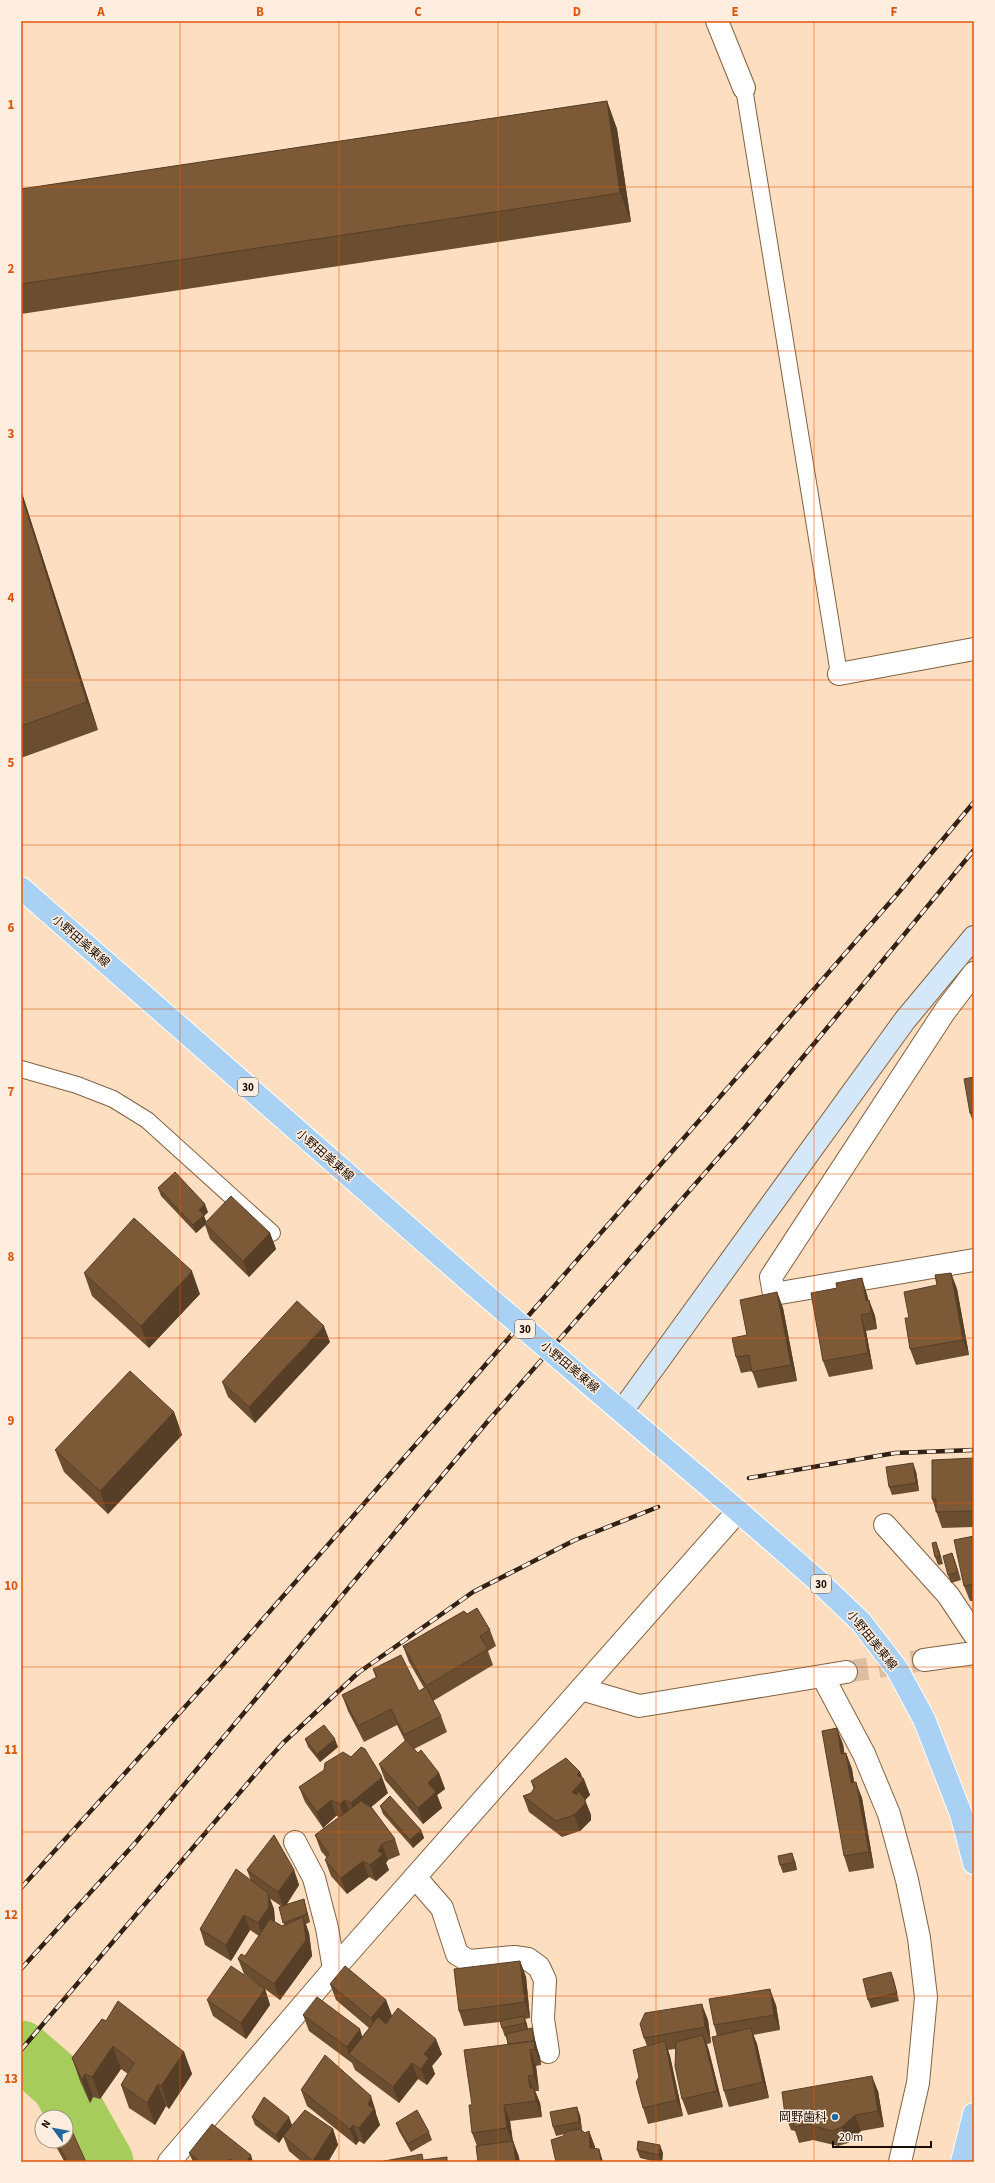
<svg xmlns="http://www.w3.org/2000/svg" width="995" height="2183" font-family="'Source Sans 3','Noto Sans JP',sans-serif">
	<rect width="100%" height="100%" fill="#fedec0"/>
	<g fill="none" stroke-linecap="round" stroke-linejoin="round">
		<path stroke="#a6cc5c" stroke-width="59" d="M21,2050L60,2084L104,2162"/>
		<path stroke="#dcbea4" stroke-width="22" stroke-dasharray="22 11" stroke-linecap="butt" d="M846,1672L924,1660"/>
		<g stroke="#846240" stroke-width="18">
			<g id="lane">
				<path d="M744,88L839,674"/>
				<path d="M21,1069L77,1085L113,1099L147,1120L272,1233"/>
			</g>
		</g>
		<g stroke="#846240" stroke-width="24">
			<g id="street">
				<path d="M717,21L744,88"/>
				<path d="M839,674L974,649"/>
				<path d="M974,973L945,1011L771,1277L774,1294L974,1260"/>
				<path d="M885,1525L948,1595L974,1634"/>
				<path d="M924,1660L974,1653"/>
				<path d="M823,1677L864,1754L889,1814L907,1880L919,1938L926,1997L918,2083L900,2162"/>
				<path d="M581,1689L639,1706L846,1672"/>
				<path d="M295,1842L314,1878L327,1928L334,1969"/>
				<path d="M415,1877L442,1908L457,1954L469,1961L514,1957L528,1959L539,1967L545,1980L543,2019L548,2052"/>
				<path d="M169,2162L334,1969L738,1511"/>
			</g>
		</g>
		<g stroke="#846240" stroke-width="24">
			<path id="secondary" d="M622,1411L905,1020L974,937"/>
		</g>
		<g stroke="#fff" stroke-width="24">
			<g id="primary">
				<path d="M21,888L475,1286"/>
				<path d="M575,1372L738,1511L818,1581L861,1622L897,1669L924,1719L961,1814L974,1863"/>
				<path d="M962,2162L974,2114"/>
			</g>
		</g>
		<use href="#lane" stroke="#fff" stroke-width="16"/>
		<use href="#street" stroke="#fff" stroke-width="22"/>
		<use href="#secondary" stroke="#d4e8f9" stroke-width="22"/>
		<use href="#primary" stroke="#a9d1f3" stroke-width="22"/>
		<g stroke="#322216" stroke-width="4.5">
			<g id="rail">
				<path d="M749,1478L895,1453L974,1450"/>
				<path d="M21,1888L222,1666L899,892L974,802"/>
				<path d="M21,1969L136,1842L488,1421L746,1126L974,850"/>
				<path d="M21,2050L264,1764L283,1743L358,1673L473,1592L575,1540L658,1507"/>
			</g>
		</g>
		<use href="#rail" stroke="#ffeedf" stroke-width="3" stroke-dasharray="9" stroke-linecap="butt"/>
		<g stroke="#fff" stroke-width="24" stroke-linecap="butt">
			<path id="primary-bridge" d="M475,1286L575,1372"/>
		</g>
		<use href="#primary-bridge" stroke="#a9d1f3" stroke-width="22"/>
	</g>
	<g fill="#6b4d30" fill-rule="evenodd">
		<path d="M607,101L617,129L631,222L21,314V189Z"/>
		<path d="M21,490L98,730L21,758Z"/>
		<path d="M974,1077V1125L970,1113Z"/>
		<path d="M158,1188L208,1212L204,1216L206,1222L270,1233L276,1249L249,1277L210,1239L205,1225L196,1233L161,1196Z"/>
		<path d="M84,1273L200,1294L149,1348L92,1296Z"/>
		<path d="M951,1273L957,1289L969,1355L916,1365L910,1349L937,1285Z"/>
		<path d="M777,1292L783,1308L797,1381L758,1388L752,1371L741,1373L736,1357L747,1335Z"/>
		<path d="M867,1294L868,1300H869L875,1316L877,1329L866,1331L873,1369L829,1377L823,1361Z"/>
		<path d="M330,1342L255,1423L228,1397L222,1382Z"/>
		<path d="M174,1412L182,1435L108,1514L64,1472L55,1450Z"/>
		<path d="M974,1458V1527L942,1528L932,1499Z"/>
		<path d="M916,1471L919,1491L892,1495L889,1487Z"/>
		<path d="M974,1536V1601H970L964,1586Z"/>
		<path d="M939,1550L943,1564L938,1565L935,1557Z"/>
		<path d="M952,1553L961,1580L951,1583L948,1575Z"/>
		<path d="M467,1614L490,1630L496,1646L488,1651L493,1665L433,1701L441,1716L447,1732L414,1749L439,1773L445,1789L437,1795L442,1808L423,1824L385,1780L379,1764L405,1741L397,1725L364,1742L348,1711L342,1695L376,1678L373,1669L419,1691L424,1688L409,1662L403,1646Z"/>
		<path d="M305,1739L338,1747L320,1762L308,1747Z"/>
		<path d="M843,1744L844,1753H846L852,1769L854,1782L862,1798L874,1868L849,1872L844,1856Z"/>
		<path d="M580,1772L590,1795L585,1800L591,1815V1820L580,1831L562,1837L529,1812L523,1796L531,1793L534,1790L531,1781Z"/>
		<path d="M299,1787L388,1793L371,1807L395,1839L400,1855L388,1860L386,1863L389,1870L376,1881L369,1877L347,1894L331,1876L325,1860L327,1858L321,1851L315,1835L339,1817L336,1816L323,1828L305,1802Z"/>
		<path d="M380,1806L421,1830L424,1838L413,1848L383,1814Z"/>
		<path d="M795,1861L797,1870L783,1873L780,1865Z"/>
		<path d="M247,1870H294L299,1885L287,1904L304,1899L306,1907L310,1922L306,1924L309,1933L312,1956L280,2000L265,1989L270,2005L246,2039L213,2016L207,2000L259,1985L244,1974L238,1959L245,1956L259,1936L250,1930L231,1961L205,1945L200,1929L251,1881ZM269,1898L281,1906L284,1925L282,1926L275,1922L274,1909Z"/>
		<path d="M520,1961L526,1977L530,2018L525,2019L528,2029L534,2036L537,2048L540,2057L541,2065L536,2066L539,2091H535L540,2103L542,2117L510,2121L513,2141L519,2157L477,2146L472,2133V2105L508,2044L506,2036L505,2037L500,2022L464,2026L459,2011Z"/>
		<path d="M891,1972L894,1980L899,2001L871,2008L868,2000Z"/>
		<path d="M330,1984L386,2000L392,2016L442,2054L432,2066L435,2074L427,2085L418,2079L399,2103L355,2070L352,2063L309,2031L303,2015L362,2037L369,2028L336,2000Z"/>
		<path d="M776,2005L780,2030L753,2035L757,2044L769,2098L729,2107L724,2091L717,2036L714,2025Z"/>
		<path d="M102,2019L184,2052L192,2074L169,2109L166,2106L155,2125L129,2108L121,2085L128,2074L121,2069L100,2099L93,2097L90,2103L80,2081L72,2058Z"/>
		<path d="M708,2020L711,2043L707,2044L709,2051L723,2107L688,2115L682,2099L675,2049L668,2050L670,2056L683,2116L648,2124L643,2108L639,2077L647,2046L644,2038Z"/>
		<path d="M301,2090L376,2112V2114L380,2125L364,2144L359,2141L356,2145L307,2106Z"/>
		<path d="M878,2091L884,2127L861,2131L848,2143L838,2146L813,2140L799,2143L795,2131L791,2130L785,2115Z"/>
		<path d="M580,2115L582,2130V2131L585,2133L589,2131L595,2147V2149H599L603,2162H556L565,2134L556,2136L553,2127Z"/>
		<path d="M252,2117L292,2125L289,2129H333L338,2145L328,2162H302L289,2151L283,2136L279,2143L255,2125Z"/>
		<path d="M396,2123L429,2132L432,2140L411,2152L399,2131Z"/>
		<path d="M53,2141H66L86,2162L64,2161Z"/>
		<path d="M637,2150L663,2153L662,2162H656L640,2158Z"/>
		<path d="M189,2153L253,2162H193Z"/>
	</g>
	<g fill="#573f27">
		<path d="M607,101L617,129L631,222L620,193Z"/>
		<path d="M21,490L98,730L87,702L21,494Z"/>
		<path d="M205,1204L208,1212L204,1216L207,1223H205V1225L196,1233L193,1225L199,1210Z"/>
		<path d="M270,1233L276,1249L249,1277L243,1261Z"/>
		<path d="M192,1271L200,1294L149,1348L141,1326Z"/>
		<path d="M951,1273L957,1289L969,1355L963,1340Z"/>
		<path d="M862,1278L867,1294L871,1313L866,1301Z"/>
		<path d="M777,1292L783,1308L797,1381L791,1365Z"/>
		<path d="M869,1300L875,1316L877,1329L871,1313Z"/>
		<path d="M861,1315L866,1331L873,1369L868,1353Z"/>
		<path d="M324,1326L330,1342L255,1423L249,1407Z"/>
		<path d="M174,1412L182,1435L108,1514L100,1491Z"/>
		<path d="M913,1463L916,1471L919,1491L916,1483Z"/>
		<path d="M936,1542L939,1550L943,1564L940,1556Z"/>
		<path d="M952,1553L955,1561L961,1580L958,1572Z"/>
		<path d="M837,1728L843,1744L847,1769L841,1754Z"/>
		<path d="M335,1739L338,1747L320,1762L317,1754Z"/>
		<path d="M846,1753L852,1769L857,1799L851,1783Z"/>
		<path d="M580,1772L583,1780L584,1779L590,1795L585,1800L591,1815V1820L580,1831L574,1815L578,1807L572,1792L577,1775Z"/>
		<path d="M439,1773L445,1789L437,1795L442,1808L423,1824L418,1808L428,1783Z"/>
		<path d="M382,1777L388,1793L357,1819L351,1803Z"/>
		<path d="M856,1782L862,1798L874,1868L869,1852Z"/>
		<path d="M331,1800L336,1816L323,1828L317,1812Z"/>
		<path d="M345,1800L351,1816L345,1820L340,1804Z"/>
		<path d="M421,1830L424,1838L413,1848L410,1840Z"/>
		<path d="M382,1844L388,1860L386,1863L389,1870L376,1881L370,1865Z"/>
		<path d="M792,1853L795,1861L797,1870L794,1862Z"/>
		<path d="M363,1861L369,1877L347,1894L341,1878Z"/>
		<path d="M294,1870L299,1885L284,1908L278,1892Z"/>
		<path d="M268,1893L274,1909L275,1923L264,1939L258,1923Z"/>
		<path d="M304,1899L306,1907L310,1922L307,1914Z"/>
		<path d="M244,1915L250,1930L231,1961L226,1945Z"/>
		<path d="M303,1917L309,1933L312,1956L280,2000L274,1984Z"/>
		<path d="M520,1961L526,1977L530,2018L525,2002Z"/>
		<path d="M265,1989L270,2005L246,2039L241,2023Z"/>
		<path d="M770,1989L776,2005L780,2030L774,2015Z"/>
		<path d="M386,2000L392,2016L377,2034L371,2018Z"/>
		<path d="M702,2004L708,2020L711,2043L705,2027Z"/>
		<path d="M524,2016L527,2024L528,2032L525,2023Z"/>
		<path d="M532,2028L537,2048L540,2057L541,2065L535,2049Z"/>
		<path d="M751,2028L757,2044L769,2098L763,2082Z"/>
		<path d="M360,2029L365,2045L349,2054L347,2047Z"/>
		<path d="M703,2035L709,2051L723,2107L717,2091Z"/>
		<path d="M436,2039L442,2054L432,2066L435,2074L427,2085L421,2069L424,2054Z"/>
		<path d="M665,2041L670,2056L683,2116L677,2100Z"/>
		<path d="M113,2046L121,2069L100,2099L92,2077Z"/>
		<path d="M530,2050L536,2066L539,2091L534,2075Z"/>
		<path d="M184,2052L192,2074L169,2109L161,2086Z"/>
		<path d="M412,2063L418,2079L399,2103L393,2087Z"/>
		<path d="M85,2074L93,2097L90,2103L82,2080Z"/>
		<path d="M528,2076L534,2092L530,2088Z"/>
		<path d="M872,2076L878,2091L884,2127L878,2111Z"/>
		<path d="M158,2084L166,2106L155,2125L147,2103Z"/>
		<path d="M534,2088L540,2103L542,2117L536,2101Z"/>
		<path d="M371,2096L376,2112V2114L380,2125L364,2144L359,2128L368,2105Z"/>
		<path d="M504,2105L510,2121L513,2144L507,2128Z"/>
		<path d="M577,2107L580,2115L582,2130L579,2122Z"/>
		<path d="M855,2115L861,2131L848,2143L842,2127Z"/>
		<path d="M289,2117L292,2125L279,2143L276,2135Z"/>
		<path d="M353,2125L359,2141L356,2145L350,2129Z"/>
		<path d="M333,2129L338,2145L328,2162H314L313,2161Z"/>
		<path d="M589,2131L595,2147V2162L590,2148Z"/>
		<path d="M513,2141L519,2157L520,2162H516Z"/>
		<path d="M660,2145L663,2153L662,2162H661L659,2155Z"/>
		<path d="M599,2149L603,2162H601Z"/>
		<path d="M251,2155L253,2162H246Z"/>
		<path d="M230,2159L231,2162H227Z"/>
	</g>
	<g fill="#7c5a38" stroke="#573f27">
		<path d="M607,101L620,193L21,284V189Z"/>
		<path d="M21,494L87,702L21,726Z"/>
		<path d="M974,1077V1112L970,1113L964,1079Z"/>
		<path d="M175,1172L205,1204L199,1210L204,1215L193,1225L158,1188Z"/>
		<path d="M231,1196L270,1233L243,1261L205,1223Z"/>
		<path d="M134,1218L192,1271L141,1326L84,1273Z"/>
		<path d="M951,1273L963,1340L910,1349L905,1318H909L904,1292L937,1285L935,1275Z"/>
		<path d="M862,1278L866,1301L869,1300L871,1313L861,1315L868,1353L823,1361L811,1293L837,1288L836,1283Z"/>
		<path d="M777,1292L791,1365L752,1372L749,1355L736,1357L732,1338L747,1335L740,1300Z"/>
		<path d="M297,1301L324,1326L249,1407L222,1382Z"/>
		<path d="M130,1371L174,1412L100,1491L55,1450Z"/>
		<path d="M974,1458V1511L936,1512V1499H932V1460Z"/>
		<path d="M913,1463L916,1483L889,1487L886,1467Z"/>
		<path d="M974,1536V1584L964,1586L954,1540Z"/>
		<path d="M936,1542L940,1556L935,1557L932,1543Z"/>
		<path d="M952,1553L958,1572L948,1575L943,1556Z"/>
		<path d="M477,1608L490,1630L480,1636L488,1649L426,1686L403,1646L464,1611L467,1614Z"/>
		<path d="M401,1655L419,1691L426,1687L441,1716L404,1735L391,1709L358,1726L342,1695L377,1677L373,1669Z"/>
		<path d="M324,1725L335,1739L317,1754L305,1739Z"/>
		<path d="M837,1728L841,1754L846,1753L851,1783L856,1782L869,1852L844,1856L822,1731Z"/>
		<path d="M406,1740L418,1753L421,1750L439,1773L428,1783L436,1792L418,1808L379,1764Z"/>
		<path d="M361,1747L365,1749L382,1777L351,1803L345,1800L340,1804L331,1800L317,1812L299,1787L324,1770L325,1763L343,1752L351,1757Z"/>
		<path d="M566,1758L580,1772L577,1775L584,1779L572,1792L577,1795L578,1791L585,1799V1804L574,1815L556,1821L523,1796L531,1793L535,1787L531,1781Z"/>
		<path d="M390,1796L421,1830L410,1840L380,1806Z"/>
		<path d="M361,1801L372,1808L395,1839L382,1844L378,1851L383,1854L370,1865L363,1861L341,1878L325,1860L329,1854L315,1835Z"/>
		<path d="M274,1835L294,1870L278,1892L247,1870Z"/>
		<path d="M792,1853L794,1862L780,1865L778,1856Z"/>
		<path d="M236,1869L268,1893L269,1907L258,1923L244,1915L226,1945L200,1929Z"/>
		<path d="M304,1899L307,1914L283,1923L279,1907Z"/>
		<path d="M303,1917L306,1940L274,1984L238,1959L241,1954L245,1956L270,1919L282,1926Z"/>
		<path d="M520,1961L525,2002L459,2011L454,1969Z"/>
		<path d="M231,1966L265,1989L241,2023L207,2000Z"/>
		<path d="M345,1966L386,2000L371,2018L330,1984Z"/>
		<path d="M891,1972L897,1993L868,2000L863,1979Z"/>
		<path d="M770,1989L774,2015L714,2025L709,1999Z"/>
		<path d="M317,1997L360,2029L347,2047L303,2015Z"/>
		<path d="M118,2001L184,2052L161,2086L158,2084L147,2103L121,2085L134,2063L113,2046L92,2077L85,2074L82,2080L72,2058L102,2019L106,2021Z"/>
		<path d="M702,2004L705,2027L644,2038L640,2024L645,2013Z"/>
		<path d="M398,2008L436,2039L424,2054L429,2058L421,2069L412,2063L393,2087L349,2054L378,2017L386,2024Z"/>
		<path d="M524,2016L525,2023L502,2028L500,2021Z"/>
		<path d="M532,2028L534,2041L508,2044L506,2034Z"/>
		<path d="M751,2028L763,2082L724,2091L712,2037Z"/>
		<path d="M703,2035L717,2091L682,2099L675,2066L676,2042Z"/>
		<path d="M534,2041L535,2049L530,2050L534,2075L528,2076L530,2088H534L536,2101L504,2105L507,2128L472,2133L469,2105H472L464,2050Z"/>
		<path d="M665,2041L677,2100L643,2108L636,2082L639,2077L633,2050Z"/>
		<path d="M325,2055L371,2096L368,2105L374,2109L359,2128L353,2125L350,2129L301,2090Z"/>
		<path d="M872,2076L878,2111L855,2115L842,2127L832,2131L807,2124L794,2127L792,2115H785L782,2092Z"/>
		<path d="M264,2097L289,2117L276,2135L252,2117Z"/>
		<path d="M577,2107L579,2122L553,2127L550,2112Z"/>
		<path d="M305,2110L333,2129L313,2161L283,2136Z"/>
		<path d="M417,2110L429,2132L408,2144L396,2123Z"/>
		<path d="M63,2112L65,2117H53Z"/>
		<path d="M66,2118L86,2162H64L66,2159L56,2141H66Z"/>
		<path d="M212,2124L251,2155L246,2162H234L230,2159L227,2162H200L189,2153Z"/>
		<path d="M580,2129L585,2133L589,2131L590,2148L599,2149L601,2162H556L551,2140L563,2136L567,2131Z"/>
		<path d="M513,2141L516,2162H478L476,2146Z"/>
		<path d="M638,2141L660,2145L659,2155L637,2150Z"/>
		<path d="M422,2154L423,2160L447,2157V2162H379Z"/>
	</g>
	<path fill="none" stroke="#de550c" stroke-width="1" stroke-opacity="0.55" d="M180,21V2162M339,21V2162M498,21V2162M656,21V2162M814,21V2162M21,187H974M21,351H974M21,516H974M21,680H974M21,845H974M21,1009H974M21,1174H974M21,1338H974M21,1503H974M21,1667H974M21,1832H974M21,1996H974"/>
	<circle fill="#22689d" stroke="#ffeedf" stroke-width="1.5" cx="835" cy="2117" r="4"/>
	<g text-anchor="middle" stroke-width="3" stroke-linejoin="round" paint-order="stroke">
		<g fill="#ffeedf" stroke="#5f5044" stroke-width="1">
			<rect x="238" y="1078" width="20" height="18" rx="3"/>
			<rect x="515" y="1320" width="20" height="18" rx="3"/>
			<rect x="811" y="1575" width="20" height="18" rx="3"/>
		</g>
		<g font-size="11" font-weight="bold" fill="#1a0c02">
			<text x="248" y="1091">30</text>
			<text x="525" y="1333">30</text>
			<text x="821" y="1588">30</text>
		</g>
		<g font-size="12" fill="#1a0c02" stroke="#ffeedf">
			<text transform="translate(81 941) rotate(41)" y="4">小野田美東線</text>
			<text transform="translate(325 1155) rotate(41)" y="4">小野田美東線</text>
			<text transform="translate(570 1367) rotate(40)" y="4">小野田美東線</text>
			<text transform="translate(872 1640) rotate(51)" y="4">小野田美東線</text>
		</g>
		<g font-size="12" fill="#1a0c02" stroke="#ffeedf" text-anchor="end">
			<text x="827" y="2121">岡野歯科</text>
		</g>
	</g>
	<rect width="995" height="2183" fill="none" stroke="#ffeedf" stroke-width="44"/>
	<g transform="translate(54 2129) rotate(302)"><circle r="19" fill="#ffeedf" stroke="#a39487"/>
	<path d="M0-3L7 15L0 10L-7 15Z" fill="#22689d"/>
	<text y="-6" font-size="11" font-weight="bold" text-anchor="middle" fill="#1a0c02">N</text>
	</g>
	<path d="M833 2141v6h98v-6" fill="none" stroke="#1a0c02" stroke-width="2"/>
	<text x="839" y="2141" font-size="12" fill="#1a0c02" stroke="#ffeedf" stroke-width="3" paint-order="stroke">20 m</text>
	<rect x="22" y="22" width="951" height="2139" fill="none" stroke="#de550c" stroke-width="1.5"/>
	<g font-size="13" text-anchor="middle" font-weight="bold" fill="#de550c">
		<text x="101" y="16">A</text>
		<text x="260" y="16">B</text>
		<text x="418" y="16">C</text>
		<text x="577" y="16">D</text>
		<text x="735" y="16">E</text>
		<text x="894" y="16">F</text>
		<text x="11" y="109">1</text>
		<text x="11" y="273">2</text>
		<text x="11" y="438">3</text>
		<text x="11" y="602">4</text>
		<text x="11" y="767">5</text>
		<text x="11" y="932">6</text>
		<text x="11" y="1096">7</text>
		<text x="11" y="1261">8</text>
		<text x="11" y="1425">9</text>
		<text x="11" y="1590">10</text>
		<text x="11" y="1754">11</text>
		<text x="11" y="1919">12</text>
		<text x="11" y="2083">13</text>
	</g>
</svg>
